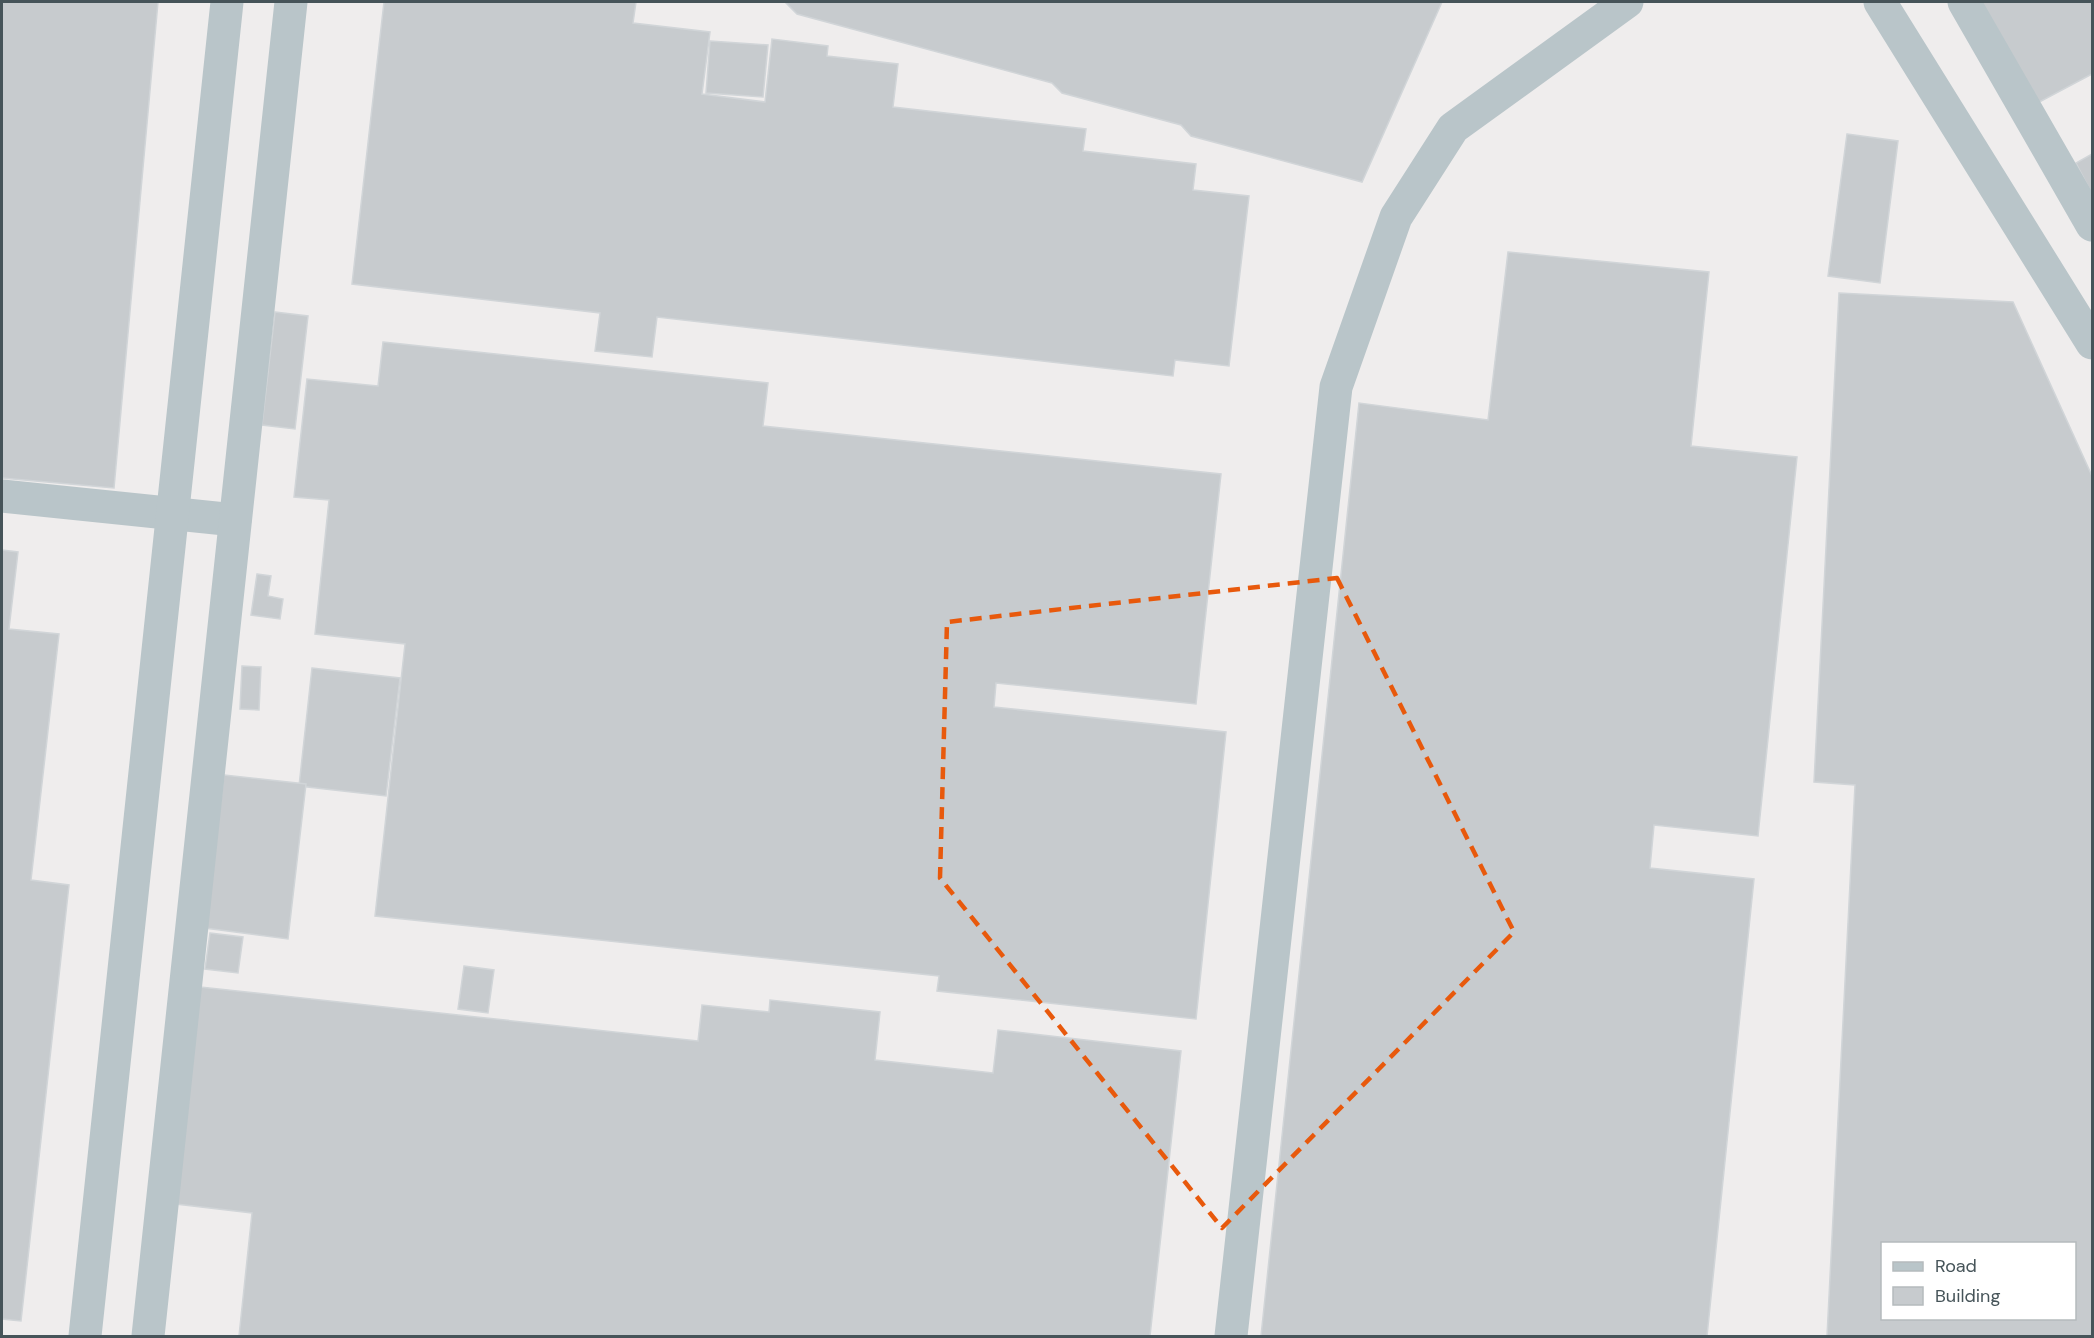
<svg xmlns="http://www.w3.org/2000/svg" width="2094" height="1338" font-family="'DM Sans',sans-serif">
	<rect width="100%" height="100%" fill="#efeded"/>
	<g fill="#c7cbce" stroke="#d1d5d8" stroke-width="1.5" fill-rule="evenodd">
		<path d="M2,2H158L114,488L2,478Z"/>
		<path d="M384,2H636L633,23L710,32L702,94L765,102L772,39L828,46L827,56L898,64L893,107L1086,129L1083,151L1196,164L1193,190L1249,196L1229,366L1175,360L1173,376L657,317L652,357L595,351L600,313L352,284Z"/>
		<path d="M785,2H1442L1362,182L1191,136L1181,125L1062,93L1052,83L797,14Z"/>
		<path d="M1978,2H2092V74L2030,107Z"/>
		<path d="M710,41L768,45L763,97L706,93Z"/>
		<path d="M1847,134L1898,141L1880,283L1828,276Z"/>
		<path d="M2092,154V194L2076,163Z"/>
		<path d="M1508,252L1709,272L1691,446L1797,457L1758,836L1654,825L1650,868L1754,879L1707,1336H1261L1359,403L1488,420Z"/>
		<path d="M1839,293L2013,302L2092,476V1336H1827L1855,785L1814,782ZM1882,1244H2074V1318H1882Z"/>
		<path d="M275,312L308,316L295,429L262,425Z"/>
		<path d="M383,342L768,383L763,426L1221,474L1196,704L996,683L994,707L1226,732L1196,1019L937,991L939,976L375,916L405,644L315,634L329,500L294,497L307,379L378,386Z"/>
		<path d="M2,550L18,552L9,629L59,634L31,880L69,885L21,1321L2,1319Z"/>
		<path d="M257,574L271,576L268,596L283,599L280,619L251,615Z"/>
		<path d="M242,666L261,667L259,710L240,709Z"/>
		<path d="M312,668L400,678L386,796L299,786Z"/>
		<path d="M224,775L306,784L288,939L205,928Z"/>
		<path d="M210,933L243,937L238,973L205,969Z"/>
		<path d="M464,966L494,970L488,1013L458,1009Z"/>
		<path d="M200,987L698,1041L702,1005L769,1012L770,1000L880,1012L875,1060L993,1073L998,1030L1181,1051L1150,1336H239L252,1213L176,1204Z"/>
	</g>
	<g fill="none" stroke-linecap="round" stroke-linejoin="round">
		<g stroke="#b9c5c9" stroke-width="33">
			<path d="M1880,2L2092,343"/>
			<path d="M1964,2L2092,225"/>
			<path d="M2,496L235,520"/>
			<path d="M85,1336L227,2"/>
			<path d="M148,1336L291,2"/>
			<path d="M1231,1336L1336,387L1396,217L1453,128L1627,2"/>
		</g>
	</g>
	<path fill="none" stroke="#e8590c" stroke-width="4.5" stroke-dasharray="12 8" stroke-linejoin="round" d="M1337,578L1514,932L1222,1228L940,878L947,622Z"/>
	<rect width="2094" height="1338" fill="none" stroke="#465459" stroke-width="6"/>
	<rect x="1881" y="1242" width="195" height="78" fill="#ffffff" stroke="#b5bbbd" stroke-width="1.5"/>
	<rect x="1893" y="1262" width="30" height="9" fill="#b9c5c9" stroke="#b5bbbd" stroke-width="1.5"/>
	<text x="1935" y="1272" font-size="18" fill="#465459">Road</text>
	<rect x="1893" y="1287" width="30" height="18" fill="#c7cbce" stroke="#b5bbbd" stroke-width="1.5"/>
	<text x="1935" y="1302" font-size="18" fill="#465459">Building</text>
</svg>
